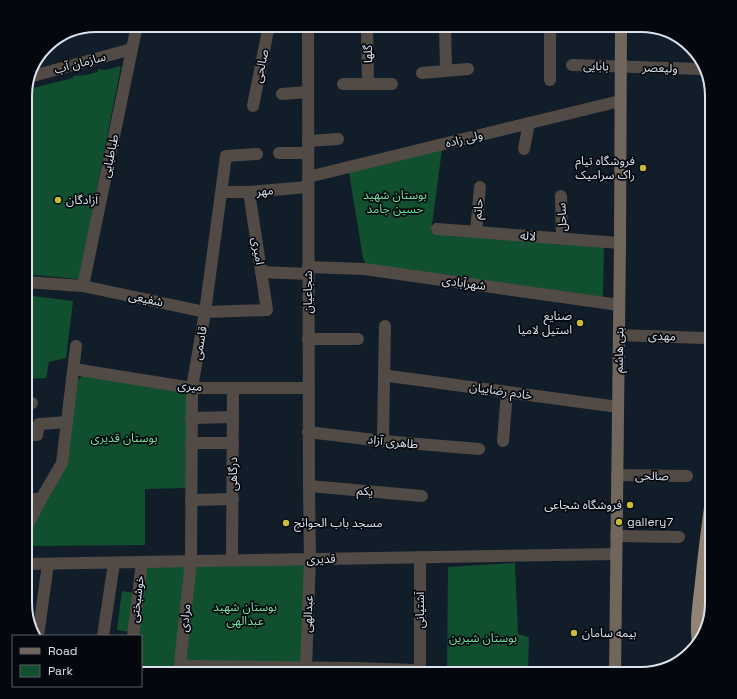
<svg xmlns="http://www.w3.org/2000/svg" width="737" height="699" font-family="'Space Grotesk','Noto Sans Arabic',sans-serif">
	<rect width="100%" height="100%" fill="#121d2a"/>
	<g fill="#10502e">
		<path d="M121,66L79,279L25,274V90L73,78V76L86,75L98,72V69L106,70Z"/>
		<path d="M442,149L431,232L604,246L603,297L366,264L363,258L349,172Z"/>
		<path d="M25,295L73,301L66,358L49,362L46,378L25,379Z"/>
		<path d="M83,375L189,392L186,488L145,489V545L25,546V539L66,463L76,382Z"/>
		<path d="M306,562L303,665L184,663L194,564Z"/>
		<path d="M515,563L518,634L529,637L528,670L447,674L448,567Z"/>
		<path d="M146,566H187L175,674L141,670V636H138Z"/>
		<path d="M122,591L136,593L131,632L117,630Z"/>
	</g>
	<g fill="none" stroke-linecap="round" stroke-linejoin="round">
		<g stroke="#524b45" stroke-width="12">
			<path d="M367,25L368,84"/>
			<path d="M445,25L446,70"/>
			<path d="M572,65L701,69"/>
			<path d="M422,73L468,69"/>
			<path d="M29,77L132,49"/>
			<path d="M550,80V25"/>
			<path d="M343,84H392"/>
			<path d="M282,94L308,92"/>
			<path d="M253,106L269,25"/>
			<path d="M308,141L338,139"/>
			<path d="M524,149L529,123"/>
			<path d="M279,153H308"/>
			<path d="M308,177L620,101"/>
			<path d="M222,192H249L308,187"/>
			<path d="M561,196L562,239"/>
			<path d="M437,229L620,243"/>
			<path d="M476,232L480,187"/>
			<path d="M308,267L364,269L619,305"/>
			<path d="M261,272L308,274"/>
			<path d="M25,282L83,286L205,312L267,310L249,192"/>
			<path d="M83,286L137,25"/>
			<path d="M619,335L704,338"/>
			<path d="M308,339H358"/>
			<path d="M74,369L192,388H308"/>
			<path d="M384,378L385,326"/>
			<path d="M25,403H32"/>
			<path d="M191,418L233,417"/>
			<path d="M308,432L383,441L479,449"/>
			<path d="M25,435H37L39,424H41L67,422"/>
			<path d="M383,441L384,378L389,376L618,407"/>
			<path d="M503,441L507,392"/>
			<path d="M191,443H233"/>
			<path d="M617,475L687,476"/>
			<path d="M309,486L422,496"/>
			<path d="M25,499H41"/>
			<path d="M191,500L233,499"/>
			<path d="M25,530L41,499L62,463L76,346"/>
			<path d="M616,536L679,537"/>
			<path d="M232,560L233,388"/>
			<path d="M25,564L616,554"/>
			<path d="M38,636L48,564"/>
			<path d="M103,636L114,563"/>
			<path d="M133,636L142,562"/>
			<path d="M420,664V557"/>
			<path d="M180,666L356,668L414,670"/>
			<path d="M306,668L310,559L309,486L308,25"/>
			<path d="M179,674L191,561L192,388L205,312L226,156L257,154"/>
		</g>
		<path stroke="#71665c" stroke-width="12" d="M615,674L620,243L621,25"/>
		<path stroke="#928375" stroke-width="12" d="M698,643C695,623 699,602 701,582C704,552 708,522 712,492"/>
	</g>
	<g fill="#caba39" stroke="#04070d" stroke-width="1.5">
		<circle cx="643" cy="168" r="4"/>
		<circle cx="58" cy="200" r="4"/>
		<circle cx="580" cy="323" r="4"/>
		<circle cx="630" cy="505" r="4"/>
		<circle cx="619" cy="522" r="4"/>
		<circle cx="286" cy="523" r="4"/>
		<circle cx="574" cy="633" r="4"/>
	</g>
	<g text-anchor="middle" stroke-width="3.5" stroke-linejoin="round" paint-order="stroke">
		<g font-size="12" fill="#dae2eb" stroke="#04070d">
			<text transform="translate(368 54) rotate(-91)" y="4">گلها</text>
			<text transform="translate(80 63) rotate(-15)" y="4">سازمان آب</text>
			<text transform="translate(261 66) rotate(-78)" y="4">صالحی</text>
			<text transform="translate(596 66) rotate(2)" y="4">بابایی</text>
			<text transform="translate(660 68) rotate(2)" y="4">ولیعصر</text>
			<text transform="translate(464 139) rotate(-14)" y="4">ولی زاده</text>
			<text transform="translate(110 156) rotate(-78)" y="4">طباطبایی</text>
			<text transform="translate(265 191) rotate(-5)" y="4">مهر</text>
			<text transform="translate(478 209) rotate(-85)" y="4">حاتم</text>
			<text transform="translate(562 217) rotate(-92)" y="4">ساحل</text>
			<text transform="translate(528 236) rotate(5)" y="4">لاله</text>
			<text transform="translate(258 251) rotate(81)" y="4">امیری</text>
			<text transform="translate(464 283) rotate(8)" y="4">شهرآبادی</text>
			<text transform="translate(308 292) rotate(-90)" y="4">شجاعیان</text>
			<text transform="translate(146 299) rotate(12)" y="4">شفیعی</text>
			<text transform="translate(662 336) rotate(2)" y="4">مهدی</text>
			<text transform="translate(200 343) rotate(-80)" y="4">قاسمی</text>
			<text transform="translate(619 350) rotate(-89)" y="4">بنی هاشم</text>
			<text transform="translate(190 386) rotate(5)" y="4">میری</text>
			<text transform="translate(501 391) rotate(8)" y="4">خادم رضاییان</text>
			<text transform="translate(393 442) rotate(6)" y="4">طاهری آزاد</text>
			<text transform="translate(233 474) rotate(-90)" y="4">درگاهی</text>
			<text transform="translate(652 476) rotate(1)" y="4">صالحی</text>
			<text transform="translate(365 491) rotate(5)" y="4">یکم</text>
			<text transform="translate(321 559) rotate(-1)" y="4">قدیری</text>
			<text transform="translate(137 599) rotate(-83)" y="4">خوشبختی</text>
			<text transform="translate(420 610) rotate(-90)" y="4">آشتیانی</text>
			<text transform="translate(308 614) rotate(-88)" y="4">عبدالهی</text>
			<text transform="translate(185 618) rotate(-84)" y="4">مرادی</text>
		</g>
		<g font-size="12" fill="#dae2eb" stroke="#04070d" text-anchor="start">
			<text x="635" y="165" text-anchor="end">فروشگاه تیام<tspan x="635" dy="14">راک سرامیک</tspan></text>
			<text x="66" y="204">آزادگان</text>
			<text x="572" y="320" text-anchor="end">صنایع<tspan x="572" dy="14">استیل لامیا</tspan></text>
			<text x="622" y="509" text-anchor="end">فروشگاه شجاعی</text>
			<text x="627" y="526">gallery7</text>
			<text x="294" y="527">مسجد باب الحوائج</text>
			<text x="582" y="637">بیمه سامان</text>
		</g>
		<g font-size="12" fill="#70e49e" stroke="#04070d">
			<text x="395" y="199">بوستان شهید<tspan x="395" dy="14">حسین جامد</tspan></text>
			<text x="124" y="442">بوستان قدیری</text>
			<text x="245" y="611">بوستان شهید<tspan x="245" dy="14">عبدالهی</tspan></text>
			<text x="483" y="642">بوستان شیرین</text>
		</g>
	</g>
	<path d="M0 0H737V699H0ZM96 32H641A64 64 0 0 1 705 96V603A64 64 0 0 1 641 667H96A64 64 0 0 1 32 603V96A64 64 0 0 1 96 32Z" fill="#04070d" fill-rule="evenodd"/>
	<path fill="none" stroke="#dae2eb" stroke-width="2" d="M96 32H641A64 64 0 0 1 705 96V603A64 64 0 0 1 641 667H96A64 64 0 0 1 32 603V96A64 64 0 0 1 96 32Z"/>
	<rect x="12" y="635" width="130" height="52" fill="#04070d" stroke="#5a5f66"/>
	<rect x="20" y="648" width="20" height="6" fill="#71665c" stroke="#5a5f66"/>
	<text x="48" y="655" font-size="12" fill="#dae2eb">Road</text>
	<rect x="20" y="665" width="20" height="12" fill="#10502e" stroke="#5a5f66"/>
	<text x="48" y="675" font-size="12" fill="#dae2eb">Park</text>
</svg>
